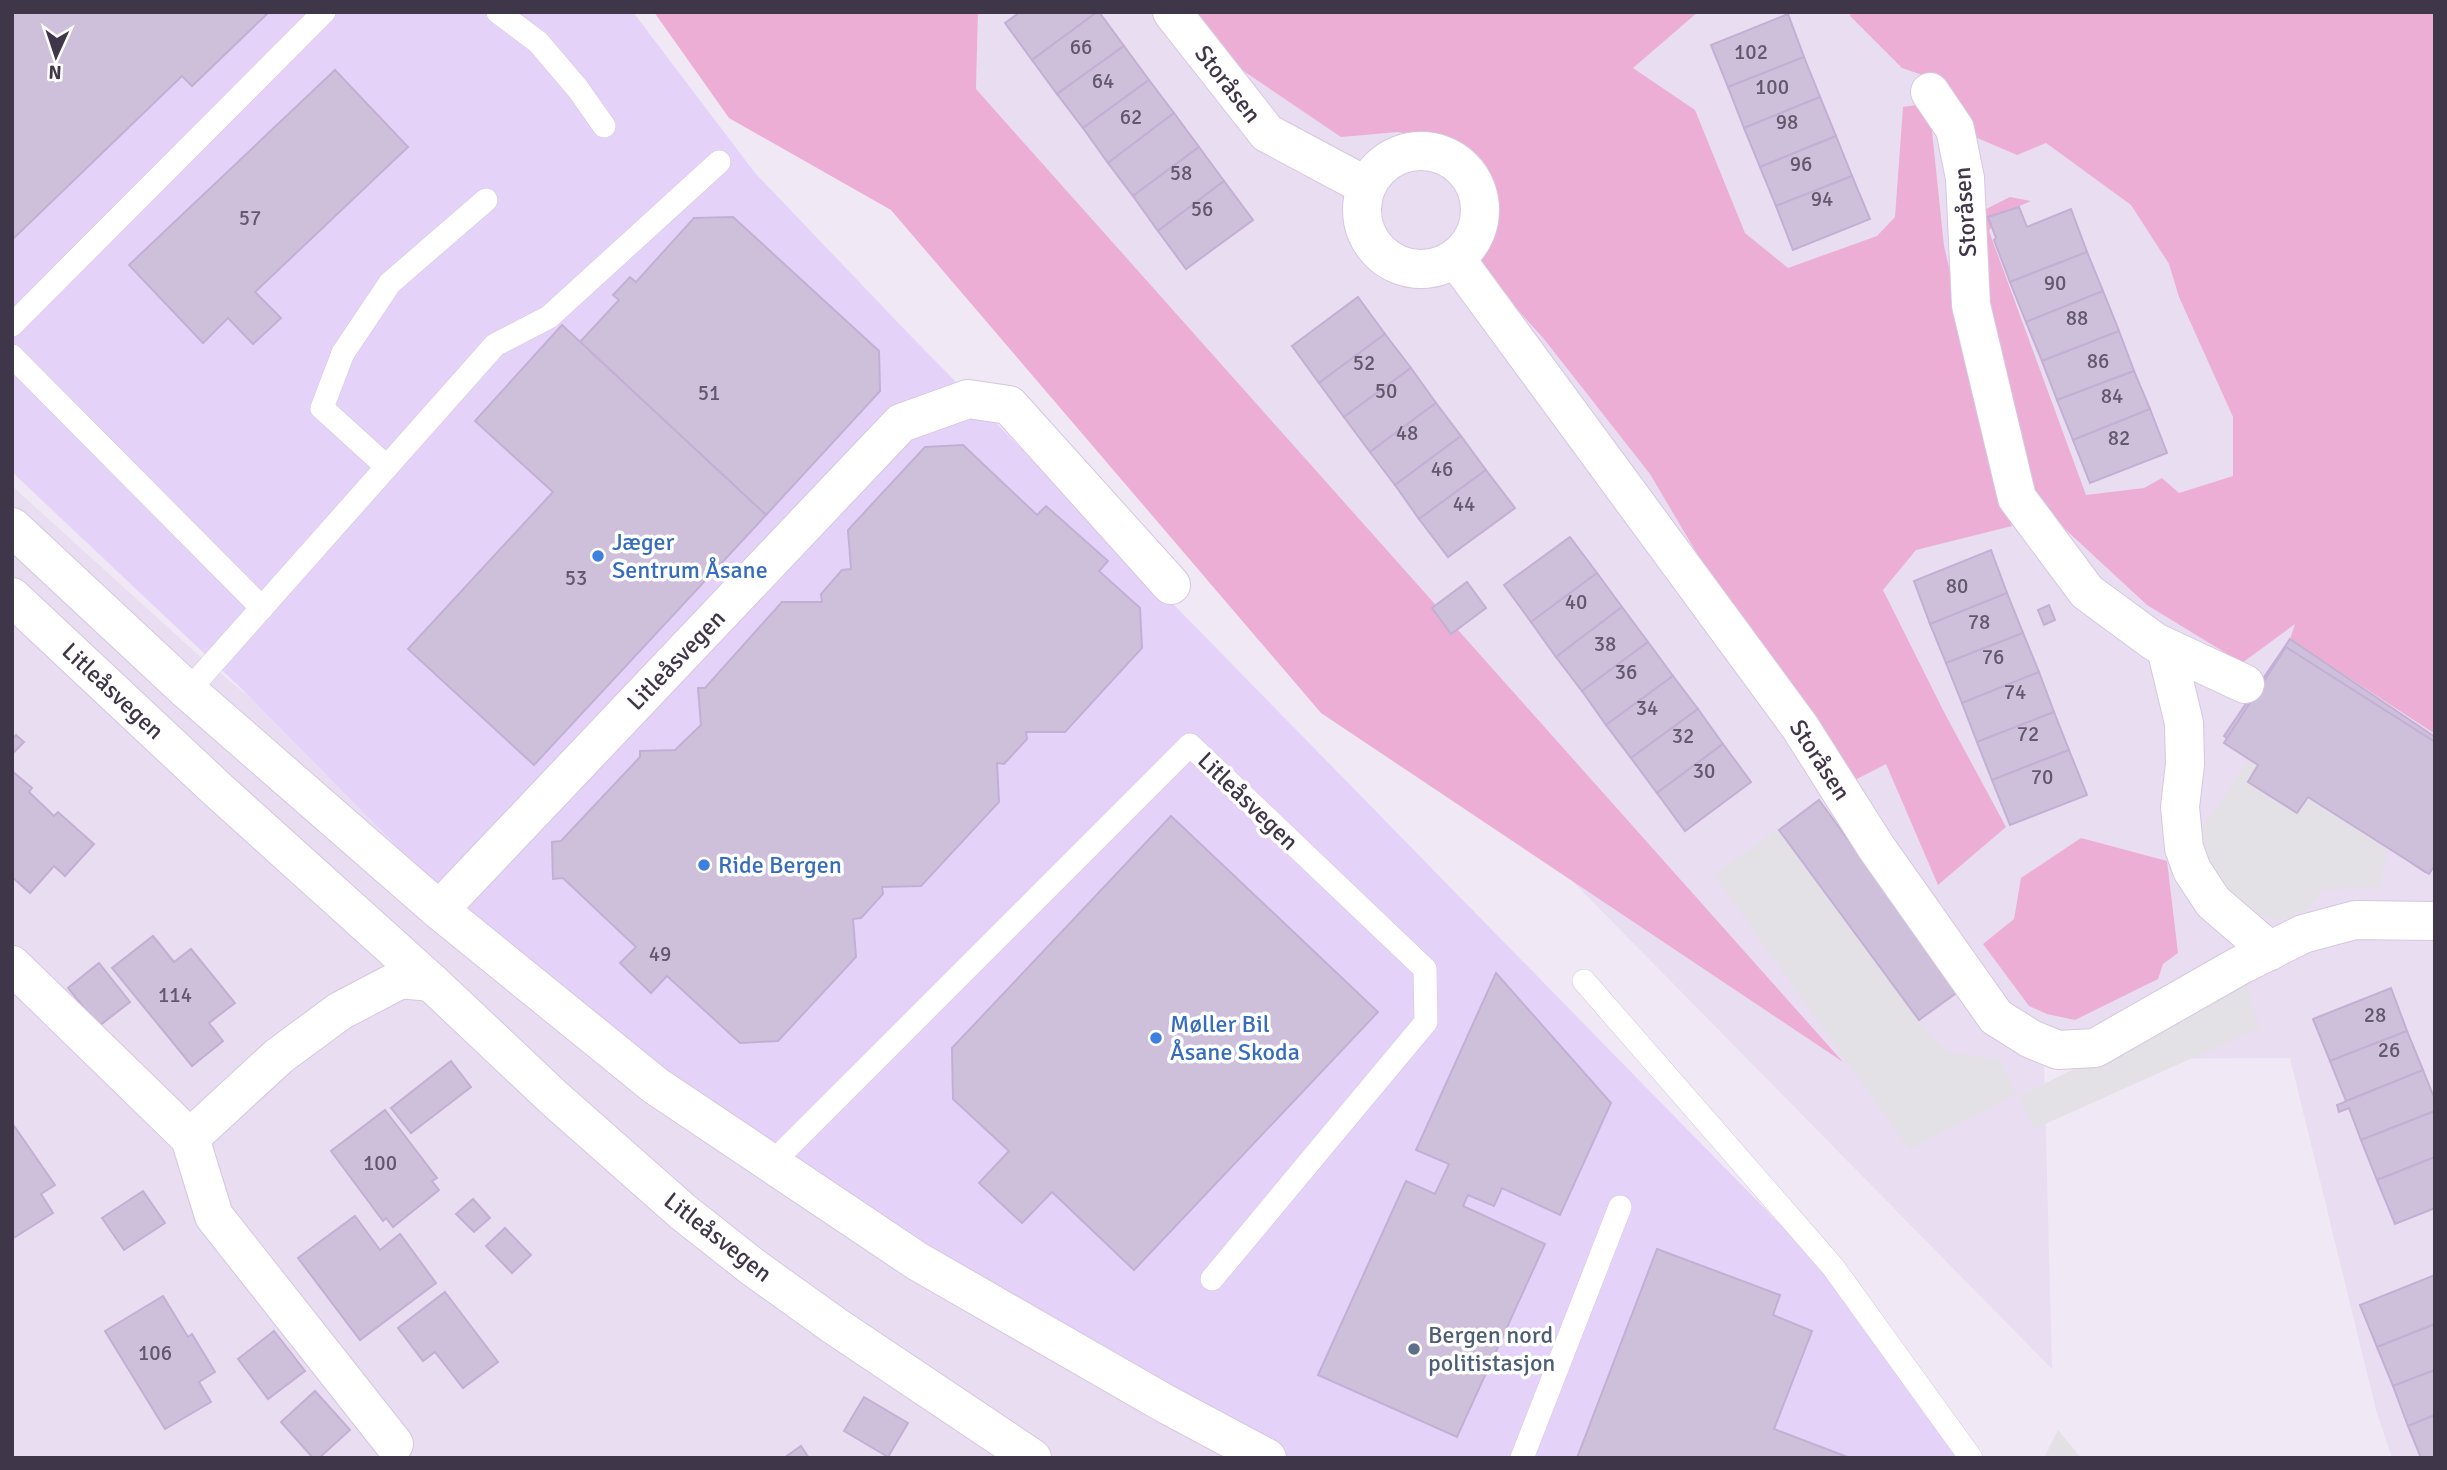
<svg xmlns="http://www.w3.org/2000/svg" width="2447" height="1470" font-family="Signika,sans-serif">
	<rect width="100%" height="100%" fill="#f0e8f5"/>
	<g fill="#e9ddf1">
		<path d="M978,12H1400L1632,68L1698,12H1910L2046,143L2131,205L2169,264L2435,171V1458H2392L2376,1410L2290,1058L2044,1059L2052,1369L1472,779L976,89Z"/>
		<path d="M12,486L205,661L471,876L1279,1458H12Z"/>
	</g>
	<path fill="#e5d2f9" d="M12,12H633L755,173L907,332L1814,1259L1976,1458H1234L1133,1408L585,1037L243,690L12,472Z"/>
	<g fill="#edaed6">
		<path d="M654,12H978L976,89L1843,1062L1321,713L891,210L729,118Z"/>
		<path d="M1190,12H1698L1633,68L1695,110L1745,233L1788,268L1877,236L1895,217L1903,107L1916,105L1925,109L1931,122L1944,246L2005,505L2012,526L1916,550L1883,590L1944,712L2006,827L1938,885L1886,764L1851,782L1728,606L1650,474L1544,339L1473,260L1493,199L1469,147L1398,132L1341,137L1245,72Z"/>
		<path d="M1851,12H2435V734L2290,639L2295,624L2242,663L2147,605L2039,505L1975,253L1982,211L2010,197L2031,201L1999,215L1989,231L2086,495L2144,488L2162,478L2179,493L2233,476V417L2179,297L2169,264L2131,205L2046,143L2017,155L1975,137L1925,76L1902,68L1850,16Z"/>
		<path d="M2081,838L2167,861L2178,953L2163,964L2158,979L2075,1020L2047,1014L2029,1006L1983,944L2014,919L2021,878Z"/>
	</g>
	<g fill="#e3e0e6">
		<path d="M2290,639L2435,737V858L2425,872L2387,847L2381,887L2320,890L2317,899L2304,911L2278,921L2241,908L2205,861L2202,827L2252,756L2224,736Z"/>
		<path d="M1812,805L1952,998L1918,1020L1947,1052L2000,1060L2016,1094L1909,1149L1714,875Z"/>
		<path d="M2245,981L2259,1028L2034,1129L2019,1097Z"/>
		<path d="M2058,1430L2081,1458H2044Z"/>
	</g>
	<g fill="#cec0db" stroke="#c3afd4" stroke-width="2">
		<path d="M12,12H269L192,86L182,76L12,240Z"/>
		<path d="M1020,12H1097L1032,60L1005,23Z"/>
		<path d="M1097,12H1099L1124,46L1057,94L1032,60Z"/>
		<path d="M1788,14L1804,57L1728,87L1711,45Z"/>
		<path d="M1124,46L1149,80L1083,128L1057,94Z"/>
		<path d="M1804,57L1820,97L1744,128L1728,87Z"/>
		<path d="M335,70L408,147L255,292L281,318L253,344L228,318L203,343L129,265Z"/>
		<path d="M1149,80L1174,113L1108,163L1083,128Z"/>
		<path d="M1820,97L1836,136L1760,167L1744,128Z"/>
		<path d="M1174,113L1199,147L1133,196L1108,163Z"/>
		<path d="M1836,136L1852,176L1776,206L1760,167Z"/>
		<path d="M1199,147L1224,181L1158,231L1133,196Z"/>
		<path d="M1852,176L1870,219L1793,250L1776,206Z"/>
		<path d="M1224,181L1253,220L1186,269L1158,231Z"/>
		<path d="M2019,207L2027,227L2071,209L2087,252L2010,282L1994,240L1996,238L1988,217Z"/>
		<path d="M733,217L879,351L880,391L766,515L580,342L619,300L613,295L630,277L636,282L694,218Z"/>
		<path d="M2087,252L2103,291L2026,322L2010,282Z"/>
		<path d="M2103,291L2119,331L2042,361L2026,322Z"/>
		<path d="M1358,297L1385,334L1319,383L1292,346Z"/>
		<path d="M562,325L766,515L534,765L408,649L553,492L475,421Z"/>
		<path d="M2119,331L2134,371L2057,400L2042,361Z"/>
		<path d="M1385,334L1411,368L1344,417L1319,383Z"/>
		<path d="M1411,368L1436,403L1370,452L1344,417Z"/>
		<path d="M2134,371L2150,409L2073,440L2057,400Z"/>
		<path d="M1436,403L1461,436L1395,485L1370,452Z"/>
		<path d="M2150,409L2167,453L2090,483L2073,440Z"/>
		<path d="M1461,436L1486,470L1419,519L1395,485Z"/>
		<path d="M963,445L1037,515L1046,506L1108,561L1099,571L1140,608L1142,648L1065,732H1026L1027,739L1004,764L997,763L999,802L921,886L882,887L883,894L861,918L853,919L856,957L778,1041L740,1043L667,976L651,993L620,963L636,947L563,878L553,879L552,842L561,841L640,757V751L675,750L701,725L698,688H705L782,602H822L821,594L842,570L851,569L848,530L925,447Z"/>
		<path d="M1486,470L1515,508L1448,557L1419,519Z"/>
		<path d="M1570,537L1597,573L1531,622L1504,585Z"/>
		<path d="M1991,550L2007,593L1930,624L1914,581Z"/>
		<path d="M1597,573L1622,607L1556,657L1531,622Z"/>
		<path d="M1467,582L1486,608L1451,634L1432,608Z"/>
		<path d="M2007,593L2023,633L1946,663L1930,624Z"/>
		<path d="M2049,605L2055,620L2044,625L2038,610Z"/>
		<path d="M1622,607L1648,642L1582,691L1556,657Z"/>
		<path d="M2023,633L2039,672L1962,703L1946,663Z"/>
		<path d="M2290,639L2435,737V858L2425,872L2224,736Z"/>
		<path d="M1648,642L1673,676L1606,725L1582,691Z"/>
		<path d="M2286,647L2435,742V865L2429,874L2308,797L2297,813L2248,782L2258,765L2224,743Z"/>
		<path d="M2039,672L2054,712L1977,742L1962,703Z"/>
		<path d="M1673,676L1698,709L1631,758L1606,725Z"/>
		<path d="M1698,709L1723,744L1657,793L1631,758Z"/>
		<path d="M2054,712L2069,750L1992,780L1977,742Z"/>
		<path d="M16,735L24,742L12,754V739Z"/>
		<path d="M1723,744L1751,782L1685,831L1657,793Z"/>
		<path d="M2069,750L2087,795L2010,825L1992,780Z"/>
		<path d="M12,771L32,788L29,792L54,816L58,812L94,844L65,876L54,866L30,893L12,877Z"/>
		<path d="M1819,800L1959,991L1919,1020L1779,830Z"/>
		<path d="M1171,816L1378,1012L1134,1270L1052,1192L1022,1223L979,1183L1009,1151L953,1099L952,1048Z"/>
		<path d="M153,936L174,962L191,949L235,1003L209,1023L223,1041L192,1066L112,968Z"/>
		<path d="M99,963L130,1002L99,1026L68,988Z"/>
		<path d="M1496,973L1611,1103L1560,1215L1502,1188L1494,1206L1468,1195L1463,1206L1545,1244L1457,1437L1318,1375L1406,1181L1435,1194L1449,1164L1416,1150Z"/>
		<path d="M2391,988L2407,1031L2330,1061L2313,1019Z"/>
		<path d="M2407,1031L2423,1070L2346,1101L2330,1061Z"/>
		<path d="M451,1061L471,1087L411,1133L391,1108Z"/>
		<path d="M2423,1070L2435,1100V1111L2361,1140L2349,1108L2339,1112L2337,1105Z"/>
		<path d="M385,1110L437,1178L432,1181L439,1190L393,1227L386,1218L383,1221L331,1151Z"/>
		<path d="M2435,1111V1157L2377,1180L2361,1140Z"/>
		<path d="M12,1123L55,1185L41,1194L53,1213L12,1239Z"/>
		<path d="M2435,1157V1208L2395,1224L2377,1180Z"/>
		<path d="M143,1191L165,1223L124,1250L102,1218Z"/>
		<path d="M473,1199L490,1218L474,1232L456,1214Z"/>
		<path d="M355,1216L380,1250L400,1234L436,1283L360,1340L298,1258Z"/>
		<path d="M505,1228L531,1255L512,1273L486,1246Z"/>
		<path d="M1657,1249L1780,1295L1773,1315L1812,1331L1774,1429L1850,1458H1577Z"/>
		<path d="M2435,1275V1324L2377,1347L2360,1305Z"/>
		<path d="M445,1292L498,1362L463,1388L435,1352L423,1361L398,1328Z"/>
		<path d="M163,1296L188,1337L192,1334L215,1372L199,1382L211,1402L165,1429L105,1331Z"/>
		<path d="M2435,1324V1370L2393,1386L2377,1347Z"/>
		<path d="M274,1331L305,1371L268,1399L238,1359Z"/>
		<path d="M2435,1370V1415L2408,1426L2393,1386Z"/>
		<path d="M315,1391L350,1430L319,1458H313L281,1422Z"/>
		<path d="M864,1397L908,1423L888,1457L844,1431Z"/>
		<path d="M2435,1415V1458H2421L2408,1426Z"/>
		<path d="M801,1446L809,1458H784Z"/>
	</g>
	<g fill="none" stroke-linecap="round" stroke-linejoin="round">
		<g stroke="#d6c7e0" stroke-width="24">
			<g id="service">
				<path d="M498,12L538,42L578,89L604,126"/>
				<path d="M12,325L324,12"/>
				<path d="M12,356L262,608"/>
				<path d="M387,467L322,408L343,353L390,283L486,200"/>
				<path d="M188,691L495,345L549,317L719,162"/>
				<path d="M1584,981L1833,1267L1971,1458"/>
				<path d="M771,1164L1190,745L1425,969L1426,1022L1212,1279"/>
				<path d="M1522,1458L1620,1207"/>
			</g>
		</g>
		<g stroke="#d6c7e0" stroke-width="40">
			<g id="minor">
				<path d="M1172,12L1267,133L1366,186"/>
				<path d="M1930,92L1955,129L1965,178L1971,305L2017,498L2087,592L2155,642L2245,684"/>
				<circle cx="1421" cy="210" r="59"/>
				<path d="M1456,259L1800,727L1876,847L1996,1017L2031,1039L2058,1050L2095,1048L2239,966L2303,934L2355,920L2435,921"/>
				<path d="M12,597L218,790L431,982L555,1099L683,1212L754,1268L835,1326L1032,1458"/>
				<path d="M2166,648L2184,723L2185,764L2180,807L2184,848L2192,870L2213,902L2270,951"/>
				<path d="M439,910L901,423L968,399L1009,405L1171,585"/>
				<path d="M12,965L190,1138"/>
				<path d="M394,1444L214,1216L190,1138L279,1056L340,1011L401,979L431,982"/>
			</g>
		</g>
		<g stroke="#d6c7e0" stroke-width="40">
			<path id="tertiary" d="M12,527L188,691L439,910L656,1086L917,1261L1164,1403L1267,1458"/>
		</g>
		<use href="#service" stroke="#fff" stroke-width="23"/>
		<use href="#minor" stroke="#fff" stroke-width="38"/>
		<use href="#tertiary" stroke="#fff" stroke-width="38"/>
	</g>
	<g fill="#3f7fe0" stroke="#fff" stroke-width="2.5">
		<circle cx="598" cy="556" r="7"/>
		<circle cx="704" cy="865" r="7"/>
		<circle cx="1156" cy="1038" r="7"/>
	</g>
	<circle fill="#5c6f8a" stroke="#fff" stroke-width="2.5" cx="1414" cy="1349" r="7"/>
	<g text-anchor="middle" stroke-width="7" stroke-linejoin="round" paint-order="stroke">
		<g font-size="21" fill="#64586e">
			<text x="1081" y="54">66</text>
			<text x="1751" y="59">102</text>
			<text x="1103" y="88">64</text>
			<text x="1772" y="94">100</text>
			<text x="1131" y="124">62</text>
			<text x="1787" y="129">98</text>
			<text x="1801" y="171">96</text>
			<text x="1181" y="180">58</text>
			<text x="1822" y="206">94</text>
			<text x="1202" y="216">56</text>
			<text x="250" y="225">57</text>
			<text x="2055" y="290">90</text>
			<text x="2077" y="325">88</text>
			<text x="2098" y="368">86</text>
			<text x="1364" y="370">52</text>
			<text x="1386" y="398">50</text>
			<text x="709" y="400">51</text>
			<text x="2112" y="403">84</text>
			<text x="1407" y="440">48</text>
			<text x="2119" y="445">82</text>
			<text x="1442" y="476">46</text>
			<text x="1464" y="511">44</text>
			<text x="576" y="585">53</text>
			<text x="1957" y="593">80</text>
			<text x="1576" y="609">40</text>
			<text x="1979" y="629">78</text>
			<text x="1605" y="651">38</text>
			<text x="1993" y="664">76</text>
			<text x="1626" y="679">36</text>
			<text x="2015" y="699">74</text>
			<text x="1647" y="715">34</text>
			<text x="2028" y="741">72</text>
			<text x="1683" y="743">32</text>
			<text x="1704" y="778">30</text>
			<text x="2042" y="784">70</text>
			<text x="660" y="961">49</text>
			<text x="175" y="1002">114</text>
			<text x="2375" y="1022">28</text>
			<text x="2389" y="1057">26</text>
			<text x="380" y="1170">100</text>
			<text x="155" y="1360">106</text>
		</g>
		<g font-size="24" fill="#40364a" stroke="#fff">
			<text transform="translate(1228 84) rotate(52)" y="8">Storåsen</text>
			<text transform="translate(1965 212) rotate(-94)" y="8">Storåsen</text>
			<text transform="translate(676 660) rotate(-46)" y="8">Litleåsvegen</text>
			<text transform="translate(113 691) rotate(43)" y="8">Litleåsvegen</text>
			<text transform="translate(1820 760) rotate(57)" y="8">Storåsen</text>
			<text transform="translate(1248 801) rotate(44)" y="8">Litleåsvegen</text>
			<text transform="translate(718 1237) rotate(38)" y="8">Litleåsvegen</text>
		</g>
		<g font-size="24" fill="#366cbe" stroke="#fff" text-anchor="start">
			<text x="612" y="550">Jæger<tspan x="612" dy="28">Sentrum Åsane</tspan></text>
			<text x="718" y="873">Ride Bergen</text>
			<text x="1170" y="1032">Møller Bil<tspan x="1170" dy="28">Åsane Skoda</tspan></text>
		</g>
		<g font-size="24" fill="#4e5e75" stroke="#fff" text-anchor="start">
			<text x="1428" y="1343">Bergen nord<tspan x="1428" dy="28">politistasjon</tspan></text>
		</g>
	</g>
	<rect width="2447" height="1470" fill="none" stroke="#40364a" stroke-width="28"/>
	<g transform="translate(56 56) rotate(183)" stroke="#ffffff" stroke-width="5" paint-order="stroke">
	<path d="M0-5L12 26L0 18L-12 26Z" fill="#40364a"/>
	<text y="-10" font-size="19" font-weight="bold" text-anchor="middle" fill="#40364a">N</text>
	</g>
</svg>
